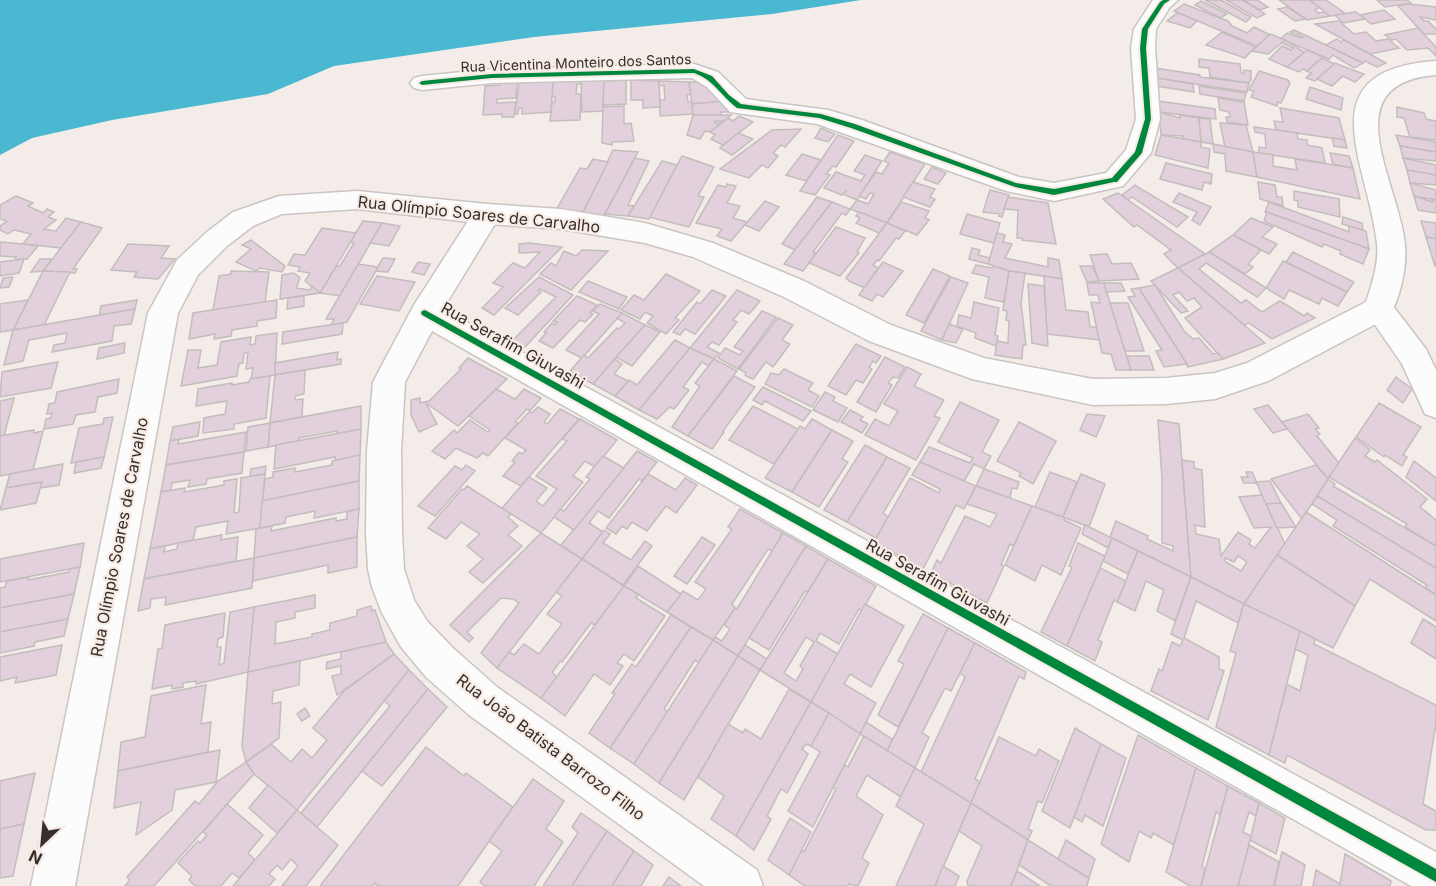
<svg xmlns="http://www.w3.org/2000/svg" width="1436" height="886" font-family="Inter,sans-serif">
	<rect width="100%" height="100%" fill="#f3ece8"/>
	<path fill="#4ab8d0" d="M0,0H861L772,14L534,37L334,66L268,94L112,120L32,138L0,155Z"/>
	<g fill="#e2d1dc" stroke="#c3bdbd" stroke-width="1.5" fill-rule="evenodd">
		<path d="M1205,0H1221L1251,17L1246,22Z"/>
		<path d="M1226,0H1243L1265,14L1257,18Z"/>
		<path d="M1243,0H1257L1268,7L1260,10Z"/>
		<path d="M1279,0H1310L1320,7L1315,10L1318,13L1325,12L1330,16L1307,20Z"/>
		<path d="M1310,0H1326L1346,14L1330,16Z"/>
		<path d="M1377,0H1407L1411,3L1385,7Z"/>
		<path d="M1201,1L1227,14L1220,18L1195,5Z"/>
		<path d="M1184,4L1228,21L1232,26L1247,33L1254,27L1270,35L1257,46L1174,11Z"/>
		<path d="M1408,4L1436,7V20L1420,17L1424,21H1428L1436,29V34H1424L1398,6Z"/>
		<path d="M1287,7L1301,16L1306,19L1295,21L1278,9Z"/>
		<path d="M1384,10L1395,19L1371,24L1360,15Z"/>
		<path d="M1356,12L1365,19L1343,23L1335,15Z"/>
		<path d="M1177,13L1181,14L1197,21L1190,28L1167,21Z"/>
		<path d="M1339,21L1354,34L1366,32L1376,41L1388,39L1399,48L1370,54L1315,24Z"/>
		<path d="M1418,28L1436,47V56L1428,48L1407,50L1396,39L1392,40L1385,35Z"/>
		<path d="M1294,30L1326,45L1363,63L1354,68L1333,55L1329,59L1281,39L1287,33L1301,38L1303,37L1290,32Z"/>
		<path d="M1222,32L1255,47L1245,58L1206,45Z"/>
		<path d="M1270,34L1285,40L1268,54L1252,51Z"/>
		<path d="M1337,39L1341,42L1344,40L1386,63L1377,67L1365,61L1363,63L1326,45Z"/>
		<path d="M1285,40L1304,52L1287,67L1269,59L1282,46L1291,50L1293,48L1282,43Z"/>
		<path d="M1307,50L1323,57L1307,71L1303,69L1299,72L1287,67Z"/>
		<path d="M1322,58L1335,64L1315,81L1306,78L1311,73L1307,71Z"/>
		<path d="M1199,59L1240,64L1241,73L1244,74V70L1251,71V80L1249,83L1210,77L1209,68L1199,67Z"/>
		<path d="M1335,63L1350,69L1364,74L1355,82L1343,76L1332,86L1317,79Z"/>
		<path d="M1155,68L1200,75V77L1249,83L1247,92L1156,78Z"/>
		<path d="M1259,71L1288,80L1290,83L1281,103L1278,102L1277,106L1251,97L1254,91L1249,90Z"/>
		<path d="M1156,78L1193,84L1194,92L1157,86Z"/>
		<path d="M581,80V84H577L576,94H581L580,120L550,121L552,102H555V96L552,97L553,81Z"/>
		<path d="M581,80H604L603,111L582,112Z"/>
		<path d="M626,80V104L603,105L604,81Z"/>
		<path d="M631,80L659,81L660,107L643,108V100H631Z"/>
		<path d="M517,81L516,98L497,99V103L516,102L514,117H502V114L483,115L485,86L500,85V82Z"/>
		<path d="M553,81L551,112L522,114V108H519L518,114H515L519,83Z"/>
		<path d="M659,81L689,82L691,94L687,95L688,102H692L693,114L660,116V100H665L664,85L659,86Z"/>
		<path d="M689,82H713L719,102L692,104Z"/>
		<path d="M1199,86L1246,93L1244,101L1200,94Z"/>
		<path d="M1310,87L1343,98L1341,110L1306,99Z"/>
		<path d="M1218,98L1244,102L1248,125L1227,122L1226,117H1230L1229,112L1220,110Z"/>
		<path d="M725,101L729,112H721V115H693L692,104Z"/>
		<path d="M1158,101L1215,109L1216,119L1159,112Z"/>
		<path d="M624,106V124L631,123L634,141L612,142V145L602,143L603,107Z"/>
		<path d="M1397,107L1424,113L1426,119L1436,121V140L1410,137L1404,118L1397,117Z"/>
		<path d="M1280,108L1339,118L1345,140L1276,130L1274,121L1283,122Z"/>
		<path d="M1159,112L1180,118V115L1199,118L1201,142L1183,139V136L1161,135Z"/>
		<path d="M693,115H731L724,121H715V123H721L710,132L705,131L700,139L687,135Z"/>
		<path d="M739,116L753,122L723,145L711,139L715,135L710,132L728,118L733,121Z"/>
		<path d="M1199,118L1210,119L1213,144L1201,142Z"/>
		<path d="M1220,123L1246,125L1253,152L1225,147Z"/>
		<path d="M1254,127L1297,133L1298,139L1307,140V145L1322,148L1325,163L1259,153V147L1266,148L1265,134L1255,132Z"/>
		<path d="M821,128L835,134L828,142L815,138Z"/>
		<path d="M801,129L785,147L781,145L773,153L778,156L768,168L762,165L749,178L720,169L772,130Z"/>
		<path d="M738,133L753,139L732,155L720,148Z"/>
		<path d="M838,135L854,141L836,167L833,166L826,174L830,175L815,195L800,191Z"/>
		<path d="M1161,135L1201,142V147L1210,149L1208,168L1155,155Z"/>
		<path d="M1396,135L1436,142V152L1400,146Z"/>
		<path d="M1332,138L1345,140L1347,148L1334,146Z"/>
		<path d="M1213,144L1253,152L1257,177L1226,171L1225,154L1214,152Z"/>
		<path d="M1400,146L1436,152V161L1403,158Z"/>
		<path d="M613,150L638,152L603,217L582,214Z"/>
		<path d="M890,152L925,164L887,223L850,209L857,200L868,204L874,194L870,193L866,199L859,196L876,172L882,174L889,163L884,161Z"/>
		<path d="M1253,152L1273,155V166L1297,170L1295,159L1353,168L1360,199L1257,177Z"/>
		<path d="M1330,153L1349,156L1353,168L1333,164Z"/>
		<path d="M802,154L821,160L806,181L786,175Z"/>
		<path d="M865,155L882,161L857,200L843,194L847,190L842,195L824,188L836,172L861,181L865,175L854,171Z"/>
		<path d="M682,156L714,167L698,196L704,197L689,227L649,217Z"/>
		<path d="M635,158L649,161L628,205L634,206L628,216L605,214Z"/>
		<path d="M1403,158L1436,165V175L1407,170Z"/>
		<path d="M593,159L608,162L581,216L555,212L580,168L587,169Z"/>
		<path d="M662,161L677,165L649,219L628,216Z"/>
		<path d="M1166,163L1212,174L1211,184L1204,182L1202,190L1160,179Z"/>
		<path d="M932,167L946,173L938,184L924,179Z"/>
		<path d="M1407,170L1436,175V185L1410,183Z"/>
		<path d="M913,182L935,189L930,197L935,199L930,207L903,197Z"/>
		<path d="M1258,182L1275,185L1277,197H1282L1283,206L1260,199Z"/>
		<path d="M1410,183L1436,190V200L1414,196Z"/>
		<path d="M727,184L736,186L727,203L740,206L733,218L747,222L731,241L717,236L722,229L696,223L718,185L726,187Z"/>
		<path d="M1135,185L1136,186L1188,217L1177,227L1132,197L1128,200L1122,195Z"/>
		<path d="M990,190L1009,195L1002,217L999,216L1000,214L983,212Z"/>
		<path d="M1294,191L1339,199L1340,217L1298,207V201L1294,200Z"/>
		<path d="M1118,193L1128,200L1205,254L1178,268L1164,254L1171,250L1137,225L1134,227L1103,199Z"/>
		<path d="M1179,193L1211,207L1200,225L1192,220L1197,212L1173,202Z"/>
		<path d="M16,196L33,203L28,206L43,213L47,209L54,212L48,217L56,220L44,229L56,231L66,218L81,222L61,248L23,244L31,234L14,230L8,234L0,230V226L7,221L0,219V205Z"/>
		<path d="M1414,196L1433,202L1432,199L1436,200V213L1418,210Z"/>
		<path d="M817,197L832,202L795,250L782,244Z"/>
		<path d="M1008,197L1048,203L1056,244L1022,240V238H1017L1018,210L1004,209Z"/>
		<path d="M765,201L779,207L759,231L745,225Z"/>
		<path d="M832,202L850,209L846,215L842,213L813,252L816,253L809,263L803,271L784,264Z"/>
		<path d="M901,202L929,211L925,218L929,220L917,235L887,223Z"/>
		<path d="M1269,202L1349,232V226L1366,231L1369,249L1265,212Z"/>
		<path d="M859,212L862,213L887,223L879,233L856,223L860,218L856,216Z"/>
		<path d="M1267,212L1369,249L1363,264L1340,254L1341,251L1324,244L1322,247L1264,221Z"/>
		<path d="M967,214L1000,223L994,243L960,234Z"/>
		<path d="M1343,217L1362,223L1363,230L1342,224Z"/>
		<path d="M1251,218L1273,227L1262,237L1277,244L1269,254L1233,235Z"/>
		<path d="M363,221L382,223L340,296L320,293L336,266H340L354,243L350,242Z"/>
		<path d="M1421,221L1436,223V239L1426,237Z"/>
		<path d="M81,222L102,228L73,269H77L75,273L43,271Z"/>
		<path d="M382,223L400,226L389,246L370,243Z"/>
		<path d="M887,223L905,231L899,239L896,238L879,261L877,260L873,265L878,268L865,288L849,281L846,278Z"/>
		<path d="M836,227L865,238L857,252L859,253L840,276L809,263Z"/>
		<path d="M322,228L356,233L320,293L305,281L310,273L298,271L300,267L288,265L294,254L305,255Z"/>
		<path d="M997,233L1005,235L1003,242L1012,244L1005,258L1048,267V258L1059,260L1062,279L1009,271L988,264Z"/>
		<path d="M1233,235L1261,250L1248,264L1253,267L1245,274L1209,252Z"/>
		<path d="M1426,237L1436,239V266H1435Z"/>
		<path d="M251,240L285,266L282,272L260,268L256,271L236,262L251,249L242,245Z"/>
		<path d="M0,242L23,244L38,246L27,259L15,260L16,257L0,256Z"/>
		<path d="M529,243L562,247L494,315L482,308L503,287L493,283L513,263L525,268L540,252L519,253V244Z"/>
		<path d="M128,244L169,246L161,258L175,259L158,279L134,277L137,272L111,270Z"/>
		<path d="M972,248L980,250L978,255L990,258L988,264L969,259Z"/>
		<path d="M582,250L608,251L571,290L540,274L551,263L556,266L564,251L576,256Z"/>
		<path d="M1209,252L1266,288L1257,297L1206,263L1199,269L1241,303L1246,300L1262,312L1280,301L1304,316L1307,313L1315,318L1272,339L1249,323L1244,325L1178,268Z"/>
		<path d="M1293,252L1354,282L1347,292L1286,262Z"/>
		<path d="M1107,254L1112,264L1131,263L1139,279L1099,281L1090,255Z"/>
		<path d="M383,258L395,259L388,272L375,271Z"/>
		<path d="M24,259L19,273L0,276V262Z"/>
		<path d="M40,259H52L43,271L31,272Z"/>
		<path d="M1283,261L1347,292L1338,306L1322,298L1319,304L1289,290L1284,299L1266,288Z"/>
		<path d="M418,262L430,264L424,275L412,272Z"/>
		<path d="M883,262L903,271L883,297L877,294L872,301L859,295Z"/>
		<path d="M358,264L378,267L347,322L331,325L334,319H326Z"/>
		<path d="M976,265L992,268L993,266L1009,271L1004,302L985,298L989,277L972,273Z"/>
		<path d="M1080,266H1092L1099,281L1087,282Z"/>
		<path d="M1178,268L1244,325L1265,343L1223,359L1185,318L1202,307L1194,298L1187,301L1179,292L1173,295L1188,311L1181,313L1151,281Z"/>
		<path d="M933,269L950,276L924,323L906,315Z"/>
		<path d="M43,271L70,272L44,325L13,330Z"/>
		<path d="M231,271L269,272L265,302L213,310L219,276L231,274Z"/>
		<path d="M1009,271L1025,273L1021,303L1026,345H1023L1022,359L995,355L997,341L1008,343L1009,321L1006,320L1007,311L1003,310Z"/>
		<path d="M294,273L300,278L296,288L310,290L312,286L320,293L280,299L282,275Z"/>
		<path d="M666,274L700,291L675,318L679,320L666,334L647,323L653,316L645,312L640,319L621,310L634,295L644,300Z"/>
		<path d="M377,276L415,282L399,311L360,304Z"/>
		<path d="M1044,276L1062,279L1066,310L1088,312L1090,327H1097L1099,340L1047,334Z"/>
		<path d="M13,277L9,287L0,288L3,278Z"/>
		<path d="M539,277L573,295L525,347L512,341L556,297L540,289L538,291L541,292L518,315L505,308Z"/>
		<path d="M951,277L968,283L942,340L921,331Z"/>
		<path d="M588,281L627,297L619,309L579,292Z"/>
		<path d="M1087,283H1104L1131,370H1116L1111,354L1102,353L1091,302L1100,303L1098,295H1089Z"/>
		<path d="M1104,283H1121L1125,291L1106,292Z"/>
		<path d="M1028,284L1044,286L1048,346L1032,343Z"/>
		<path d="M1155,285L1184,331L1193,339L1199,338L1213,354L1218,353L1223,359L1188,367L1139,288Z"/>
		<path d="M1139,288L1162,325L1187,364L1164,367L1156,351L1162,350L1128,297L1135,296L1131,289Z"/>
		<path d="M712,290L726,296L695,334L685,329L680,335L673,332L697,302L700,304Z"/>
		<path d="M737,290L760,301L749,314L741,310L733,320L737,322L719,345L712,342L707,347L719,353L714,359L690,348Z"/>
		<path d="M304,296V306L287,309L288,298Z"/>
		<path d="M577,296L597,305L590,313L593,314L585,322L580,320L553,348L539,341L546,333L544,332L552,323L555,325L557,322L553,321Z"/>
		<path d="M28,300L13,330L0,332V304Z"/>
		<path d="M137,300L135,309L99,316L101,306Z"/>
		<path d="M277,300L276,318L257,321V326L232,330L231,336L214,339L215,334L189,339L193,313Z"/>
		<path d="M974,302L999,308L995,335L998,336L996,346L975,338L976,333L957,326L959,315L971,318Z"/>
		<path d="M1110,303H1128L1144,351H1125Z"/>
		<path d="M600,304L622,313L582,358L566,350L599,314L593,311Z"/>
		<path d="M135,309L131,324L114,326L112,341L52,352L54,345L65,343L67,333L29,340L23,361L4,365L13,330Z"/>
		<path d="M762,311L776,317L738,369L718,358L725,348L740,355L743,351L734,347Z"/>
		<path d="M622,313L645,325L593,384L570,371L584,355L588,358L617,328L619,329L625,323L617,318Z"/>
		<path d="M778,318L793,325L782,340L790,344L773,367L766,362L753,379L746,376L745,375L746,373L739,369Z"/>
		<path d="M343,323L342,334L282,344L283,332Z"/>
		<path d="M949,324L963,329L956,343L942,340Z"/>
		<path d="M645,325L660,332L632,366L616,357Z"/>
		<path d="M277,333L275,375L251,379L253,368L246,369L248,352L244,353L243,363L239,364L237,376L181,386L188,350H201L198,368L217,365L221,342L251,337L250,345L255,344L256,336Z"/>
		<path d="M675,340L690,348L639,410L615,396L629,380L637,385Z"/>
		<path d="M125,343L124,353L97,359L99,348Z"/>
		<path d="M856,344L881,356L876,363L873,361L869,367L872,369L863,383L856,380L846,395L828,386Z"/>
		<path d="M690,348L714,359L708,366L702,362L683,387L689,390L674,409L670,407L657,419L639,410Z"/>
		<path d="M338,352L337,360L341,359V364L275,375V363Z"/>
		<path d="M1127,356H1149L1154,370H1131Z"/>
		<path d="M885,357L905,367L898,378L893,377L888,383L892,385L876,412L857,402Z"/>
		<path d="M468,358L507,379L458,426L426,403L437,424L419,432L411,415V400L420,398V403L429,401L461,369L459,368Z"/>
		<path d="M615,359L622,364L614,374L628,381L615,396L593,384Z"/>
		<path d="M714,359L737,371L688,436L672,427L700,386L695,383Z"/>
		<path d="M58,362L51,388L0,397L2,372Z"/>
		<path d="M907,367L921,374L914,386L944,400L934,416L940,418L916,460L865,435L875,419L889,426L898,411L884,404Z"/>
		<path d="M784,369L813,383L808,390L819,396L812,407L765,384L771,373L779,375Z"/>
		<path d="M305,370L304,394L295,396V400L303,399L302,417L270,423L275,375Z"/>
		<path d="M270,376L266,418L234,424V429L203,433L204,418L225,414L227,401L196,406L198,389L232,383V385L249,382L250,379Z"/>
		<path d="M734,376L755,387L723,431L724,432L712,449L688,436Z"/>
		<path d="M1396,377L1412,389L1403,403L1387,390Z"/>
		<path d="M119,379L117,393L98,397L95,412L76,415L73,424L44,429L46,419L51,418L52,413L47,414L49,404L55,403L57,392Z"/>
		<path d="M763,387L811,411L803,421L765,401L762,405L753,400Z"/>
		<path d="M496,389L515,399L524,389L541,398L530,411L527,409L515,422L518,423L488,456L483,453L477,458L456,448L445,459L432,451L454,430L457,433L470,420L488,432L490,430L469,416Z"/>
		<path d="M825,392L835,397L833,401L847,408L838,422L813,410Z"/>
		<path d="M14,398L4,436H0V401Z"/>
		<path d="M960,402L999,420L982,452L991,456L984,469L974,464L964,481L920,462L929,447L970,463L973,458L938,442Z"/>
		<path d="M1379,403L1421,427L1403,455L1407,457L1402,466L1385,455L1384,457L1356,437Z"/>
		<path d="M1268,405L1282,422L1287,429L1273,433L1254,409Z"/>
		<path d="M361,406V429L337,434V431L299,438V441L268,447L270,423Z"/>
		<path d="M753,406L798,429L774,464L729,440Z"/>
		<path d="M538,407L550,414L544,422L547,424L560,409L579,419L521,486L503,476L515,462L512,461L519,452L522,454L526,450L505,438L529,412L532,413Z"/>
		<path d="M850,410L863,417L860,420L868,424L862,433L841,422Z"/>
		<path d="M1087,414L1105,416L1096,437L1080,430Z"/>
		<path d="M1308,414L1319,428L1315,429L1320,434L1317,436L1339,463L1328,479L1282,422Z"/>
		<path d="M113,417L104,457L71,463L79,428L103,424L104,418Z"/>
		<path d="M580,419L617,440L595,467L585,461L573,476L583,482L541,533L502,508L529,477L547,488L536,501L543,506L557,489L536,476L567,441L562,439Z"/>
		<path d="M812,419L832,430L792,492L765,478L800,426L805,429Z"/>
		<path d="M1158,420L1179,424L1191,577L1110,537L1116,521L1148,536L1147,539L1173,551V546L1162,543V479Z"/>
		<path d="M200,422L198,436L170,441L173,427Z"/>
		<path d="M1019,422L1056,441L1033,484L1019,476L1021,473L997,461Z"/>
		<path d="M270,423L268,447L246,451L248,427Z"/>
		<path d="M361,429L360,455L335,461V457L274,469L276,445Z"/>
		<path d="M34,430V433L43,431L33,470L0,476V436Z"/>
		<path d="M832,430L853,441L842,459L848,462L819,507L792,492Z"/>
		<path d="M246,432L244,452L166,465L170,441L179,439L178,444Z"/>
		<path d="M1355,438L1370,450L1365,456L1375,462L1377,460L1427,499L1420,507L1436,520V546L1405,527L1407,524L1329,477Z"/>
		<path d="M865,445L887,457L847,522L824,510Z"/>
		<path d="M637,451L657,462L642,481L639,479L609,518L598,511L589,523L603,532L582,559L561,545Z"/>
		<path d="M244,452L242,473L207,479L206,484L188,487L190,480L172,483L171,490L161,492L166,465Z"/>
		<path d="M360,455L359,481L262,501L265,479L273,477V472L295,468V472L332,465V461Z"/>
		<path d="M603,456L624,468L574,530L554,517L560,509L564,511L590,479L586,477Z"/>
		<path d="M104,457L101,468L74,473L76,462Z"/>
		<path d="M887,457L910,468L883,513L888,517L876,538L847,522Z"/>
		<path d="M1182,460L1194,462V468L1202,470L1205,527L1195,525L1196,534L1219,539L1221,556L1238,532L1251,540L1249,544L1255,548L1271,527L1254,528L1239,497L1262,495L1285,544L1244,604L1191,577ZM1238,556L1247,562L1241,571L1224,561L1225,558L1234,562Z"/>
		<path d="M1414,461L1436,478V501L1406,477Z"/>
		<path d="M920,462L976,486L964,509L956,505L923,569L874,542L910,478L939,493L940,489L912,475Z"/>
		<path d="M63,464L59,485L40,488L42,482L6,488L10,474Z"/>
		<path d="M466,465L475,471L435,516L418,506L455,466L462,470Z"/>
		<path d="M1316,465L1328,479L1302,519L1271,479Z"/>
		<path d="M266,466L265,474L250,477L251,469Z"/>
		<path d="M984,469L1019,482L1017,489L1012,488L1010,498L976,486Z"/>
		<path d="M1050,472L1077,482L1063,517L1035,507Z"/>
		<path d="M1246,472H1252L1257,483H1244L1241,477H1248Z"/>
		<path d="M265,474L260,528L226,534L228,521L196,527L193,540L150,549L161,492L185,488L184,492L224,485V481L237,479L234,513L239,512L241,478Z"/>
		<path d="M648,474L676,490L685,478L697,485L676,513L666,506L647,531L632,522L627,529L622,526L616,534L606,528Z"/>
		<path d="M1081,474L1105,484L1089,527L1063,517Z"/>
		<path d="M1328,479L1335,484L1333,486L1436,546V569L1317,496Z"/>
		<path d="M359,481V509L314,518L315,511L286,517L285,523L260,528L262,501Z"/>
		<path d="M1270,481L1281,503L1266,504L1256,482Z"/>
		<path d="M42,482L36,503L0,510L6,488Z"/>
		<path d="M467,486L511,514L508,517L518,526L508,535L522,546L483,583L469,572L483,559L467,546L480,534L461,522L446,539L428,528L462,489L464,490Z"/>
		<path d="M976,486L1032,506L1014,546L1010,544L1001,565L1004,566L987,603L931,573L937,560L941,563L965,516L990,527L997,514L967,504Z"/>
		<path d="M1317,496L1436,568V595L1425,588L1427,585L1333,526L1337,520L1312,504Z"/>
		<path d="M1281,503L1296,527L1277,528L1266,504Z"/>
		<path d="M1032,506L1065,518L1064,520L1081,528L1061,575L1042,565L1035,581L1005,565Z"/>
		<path d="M359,509L357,537L254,558L256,529L272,526L271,531L336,518V521L347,519V512Z"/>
		<path d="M740,509L783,533L772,551L768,549L732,604L735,608L713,640L667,612L683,591L698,600L706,589L695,582L732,529L728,527Z"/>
		<path d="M1306,512L1436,595V621L1370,579L1355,606L1277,555Z"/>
		<path d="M1085,525L1112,538L1108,548L1082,534Z"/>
		<path d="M604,530L610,534L603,543L631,560L645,541L652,546L623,585L582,559Z"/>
		<path d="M541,533L582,559L497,668L481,653L519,603L513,599L501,598L467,632L473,638L469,642L450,625Z"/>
		<path d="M783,533L806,546L738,656L713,640L715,637L722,641L730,629L724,625L735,608L737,609Z"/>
		<path d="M222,535L221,540L238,537L236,561L144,579L150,549L165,546L164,552L177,549L178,543Z"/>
		<path d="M357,537V567L328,573V565L253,581L254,558Z"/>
		<path d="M702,537L715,545L687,584L674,576Z"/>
		<path d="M1112,538L1138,551L1128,574L1103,561Z"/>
		<path d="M84,543L80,567L0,582V559Z"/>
		<path d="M1078,543L1105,556L1067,646L1041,632L1072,567L1069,566Z"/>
		<path d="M806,546L828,559L808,592L805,591L769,650L749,638Z"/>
		<path d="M1138,551L1191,577L1175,621L1157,611L1164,590L1146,581L1135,611L1117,602Z"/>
		<path d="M1277,555L1355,606L1333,648L1244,604Z"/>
		<path d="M254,558L252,588L165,605L166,597L151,599L150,608L138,611L144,579Z"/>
		<path d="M582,559L624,586L595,625L591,623L562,662L560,661L552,673L557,677L541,698L497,668L509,652L514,655L524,644L539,654L562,624L547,614L562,596L556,592Z"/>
		<path d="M828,559L876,586L862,611L859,609L839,644L820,633L816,641L838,654L811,702L760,670ZM806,637L814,642L800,666L803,669L796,681L784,673Z"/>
		<path d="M638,566L681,594L667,612L624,586Z"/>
		<path d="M80,567L74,594L0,608V588L5,587L7,581L29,577L28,580L69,572L70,569Z"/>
		<path d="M1100,568L1126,581L1117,602L1114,600L1098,640L1102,642L1095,661L1067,646Z"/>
		<path d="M1191,577L1244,604L1238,623L1196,601L1184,638L1219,657V669L1224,671L1208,720L1151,691L1159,669L1162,671L1172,642L1180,646L1183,640L1171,634Z"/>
		<path d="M624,586L638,594L636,598L665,616L634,661L624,654L617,663L623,666L610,685L594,674L565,716L541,698Z"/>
		<path d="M74,594L68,619L0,632V608Z"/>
		<path d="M315,595V608L295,612V618L276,622L275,644L312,637V634L330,630V623L357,616V610L371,606L372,611L375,610L386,642L248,672L254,607Z"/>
		<path d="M865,604L904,626L871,687L850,674L844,684L876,703L860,734L811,702Z"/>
		<path d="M1244,604L1300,631L1269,755L1216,727L1236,653L1230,651Z"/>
		<path d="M254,607L248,672L196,684V681L183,683V687L172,689V685L152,689L158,649L162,648L165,625L225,613L223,637L218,639L217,647H221L219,665L224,663L230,612Z"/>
		<path d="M923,614L948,628L898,727L878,715L904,664L898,661Z"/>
		<path d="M671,615L691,627L610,748L589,733L615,694L612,693L632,664L636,667Z"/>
		<path d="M68,619L64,636L35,642L34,646L0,653V632Z"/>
		<path d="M1423,619L1436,627V659L1411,643Z"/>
		<path d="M691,627L713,640L699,663L695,660L664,709L668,712L634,764L610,748Z"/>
		<path d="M948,628L975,643L951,691L945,688L922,733L929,737L915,768L887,751Z"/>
		<path d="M1300,631L1315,639L1314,644L1436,705V723L1423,804L1436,811V830H1426L1287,755L1285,763L1269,755L1287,684L1300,691L1308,655L1295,649Z"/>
		<path d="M713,640L738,656L659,783L634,764Z"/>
		<path d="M386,642L394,654L337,695L332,676L341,674V666L326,669L327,662L341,659V652Z"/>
		<path d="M975,643L1026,672L1024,679L1019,676L975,779L980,782L971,803L921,772L965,677L960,673Z"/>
		<path d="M62,645L56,675L15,683L17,677L0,681V657Z"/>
		<path d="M745,645L767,659L760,670L738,656Z"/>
		<path d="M394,654L409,670L297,810L254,774L246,762L271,744L291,762L302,749L312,758L327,740L313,728L344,691Z"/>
		<path d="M738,656L760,670L684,800L659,783Z"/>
		<path d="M300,661L299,685L273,691L272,704L281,702L279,738L246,762L242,746L248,672Z"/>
		<path d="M409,670L428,689L317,827L301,813L390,706L384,701Z"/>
		<path d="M206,685L201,724L211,722L208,752L118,771L121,742L145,737L151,696Z"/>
		<path d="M428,689L447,707L382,786L362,771Z"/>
		<path d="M789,689L811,702L736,836L711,819L724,796L698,777L728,724L743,733L745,729L761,739Z"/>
		<path d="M811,702L829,713L811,746L806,744L802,749L808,754L787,793L781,789L767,816L771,819L754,850L736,836Z"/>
		<path d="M305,708L310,716L302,721L297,714Z"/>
		<path d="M829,713L860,734L813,827L788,811L820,752L811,746Z"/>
		<path d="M866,722L892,739L887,751L860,734Z"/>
		<path d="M1075,728L1101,744L1070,828L1042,811Z"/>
		<path d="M1138,735L1196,768L1174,845L1153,833L1151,838L1139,831L1129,862L1101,844Z"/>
		<path d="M864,736L915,768L901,797L867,775L856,796L883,815L862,858L869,863L858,886L849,884L848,886H805L789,875L801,850L804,852L836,789L833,787L845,765L848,767Z"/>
		<path d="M999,737L1036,756L1039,749L1059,761L1042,803L1038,801L1028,829L1032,831L1028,840L971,803Z"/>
		<path d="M1101,744L1126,758L1103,826L1085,815L1082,822L1074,817Z"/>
		<path d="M426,747L464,776L466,773L513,807L458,886H378L375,883L373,886H320Z"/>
		<path d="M220,750L216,782L175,790L172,810L136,835L141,802L114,808L118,771Z"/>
		<path d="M246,762L254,774L154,886H125L130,880L127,877L195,801L199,804L218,781Z"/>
		<path d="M915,768L971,803L935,886H896L924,824L896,806Z"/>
		<path d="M1196,768L1228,786L1220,815L1216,812L1202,866L1205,869L1201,886H1190L1166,872Z"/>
		<path d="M35,773L24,824L0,829V781Z"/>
		<path d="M533,779L564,801L546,829L563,842L534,886H485L480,882L502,851L489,841Z"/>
		<path d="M268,785L297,810L277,833L249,808Z"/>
		<path d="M1228,786L1259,803L1256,816L1249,812L1243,832L1251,836L1240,881L1238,886H1201Z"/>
		<path d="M971,803L1028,840L1011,886H968L967,881L982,846L959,831Z"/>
		<path d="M1259,803L1285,818L1276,854L1250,840Z"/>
		<path d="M227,804L263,835L248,853L255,860L239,878L232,873L221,886H195L189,880L192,876L178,863L198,841L200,843L207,835L203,832Z"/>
		<path d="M297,810L338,845L306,886H282L298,866L291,859L282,870L277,865L269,874L275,879L269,886H233Z"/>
		<path d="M581,813L607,831L572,886H543L578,833L572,827Z"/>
		<path d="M790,818L811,832L789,875L768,860Z"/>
		<path d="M24,824L13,876L0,878V829Z"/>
		<path d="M607,831L634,851L612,886H572Z"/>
		<path d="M1028,840L1089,878L1087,886H1051L1019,865Z"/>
		<path d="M1066,840L1095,859L1089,878L1058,859Z"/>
		<path d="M1249,845L1279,862L1274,886H1238Z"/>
		<path d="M634,851L653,865L641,886H612Z"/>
		<path d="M1282,852L1305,865L1301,886H1274Z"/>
		<path d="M1345,854L1391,881L1390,886H1313L1316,870L1340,884Z"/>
		<path d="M943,866L959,876L955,886H935Z"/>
		<path d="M1017,871L1040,886H1011Z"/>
		<path d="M669,877L681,886H663Z"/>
	</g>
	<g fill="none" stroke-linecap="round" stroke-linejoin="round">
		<g stroke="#cac5c2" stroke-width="3">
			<g id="minor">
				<path d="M1153,0H1178L1170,7L1156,29L1155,48L1160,119L1151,153L1123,186L1054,201L1006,191L817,124L730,112L707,87L692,78L492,83L422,90L414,88L410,83L414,78L422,76L492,69L694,64L718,72L746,99L828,110L862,120L1019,177L1054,183L1106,173L1126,150L1136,119L1131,48L1134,29Z"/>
				<path d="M487,204L497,207L501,214L443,309L1436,852V886H1411L432,331L405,382L401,451L402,533L404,569L414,600L427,621L454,649L497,687L757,870L763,886H704L469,715L426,677L401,647L382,613L372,587L368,569L366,533L367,451L373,382L414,305L477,207Z"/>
				<path d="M1379,298L1389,301L1426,349L1436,370V418L1425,414L1402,364L1364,309L1369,301Z"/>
			</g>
		</g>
		<g stroke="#cac5c2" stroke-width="3">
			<path id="major" d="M1436,61V75C1330,83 1401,186 1405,246C1407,268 1400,298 1389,317L1268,381L1215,399L1166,404L1093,405L972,379L869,341L784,297L693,257L645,243L561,229L487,224L357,209L282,214L253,226L227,246L198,275L178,313L75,886H31L148,313L177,260L207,232L233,212L279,196L357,191L487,204L561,209L645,223L713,243L804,281L891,325L984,358L1093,379L1166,378L1215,373L1247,363L1366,302C1372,284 1379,263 1377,244C1369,164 1304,70 1436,61Z"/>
		</g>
		<use href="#minor" fill="#fdfcfc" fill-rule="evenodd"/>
		<use href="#major" fill="#fdfcfc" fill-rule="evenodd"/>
		<g stroke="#f7ebe4" stroke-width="4">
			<g id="cycleway">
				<path d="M1163,0H1170L1164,4L1148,29L1146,48L1151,119L1142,153L1117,182H1114L1054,195L1015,187L851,128L819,118L737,108C720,95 714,80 694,73L492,78L422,85L419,83L422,81L492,74L694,69L712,76L729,95L741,104L821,114L855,124L1016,183L1054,189L1112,178L1135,152L1145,119L1140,48L1142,29L1160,2Z"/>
				<path d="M425,310L1436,869V882L422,315L421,313L422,311Z"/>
			</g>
		</g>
		<use href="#cycleway" fill="#00873e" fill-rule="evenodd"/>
	</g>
	<g text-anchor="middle" stroke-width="4.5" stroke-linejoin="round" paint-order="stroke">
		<g font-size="14" fill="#342f2d" stroke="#f7ebe4">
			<text transform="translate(576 63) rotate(-2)" y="5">Rua Vicentina Monteiro dos Santos</text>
		</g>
		<g font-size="16" fill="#342f2d" stroke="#f7ebe4">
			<text transform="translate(479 214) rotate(6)" y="6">Rua Olímpio Soares de Carvalho</text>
			<text transform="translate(513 345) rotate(29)" y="6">Rua Serafim Giuvashi</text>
			<text transform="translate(119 537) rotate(-79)" y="6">Rua Olímpio Soares de Carvalho</text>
			<text transform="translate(938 582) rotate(29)" y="6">Rua Serafim Giuvashi</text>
			<text transform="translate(551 747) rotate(37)" y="6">Rua João Batista Barrozo Filho</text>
		</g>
	</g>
	<g transform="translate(42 844) rotate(206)" stroke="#f7ebe4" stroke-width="4.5" paint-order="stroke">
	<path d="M0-4.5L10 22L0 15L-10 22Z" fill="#342f2d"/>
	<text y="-9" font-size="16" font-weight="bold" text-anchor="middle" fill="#342f2d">N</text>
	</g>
</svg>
